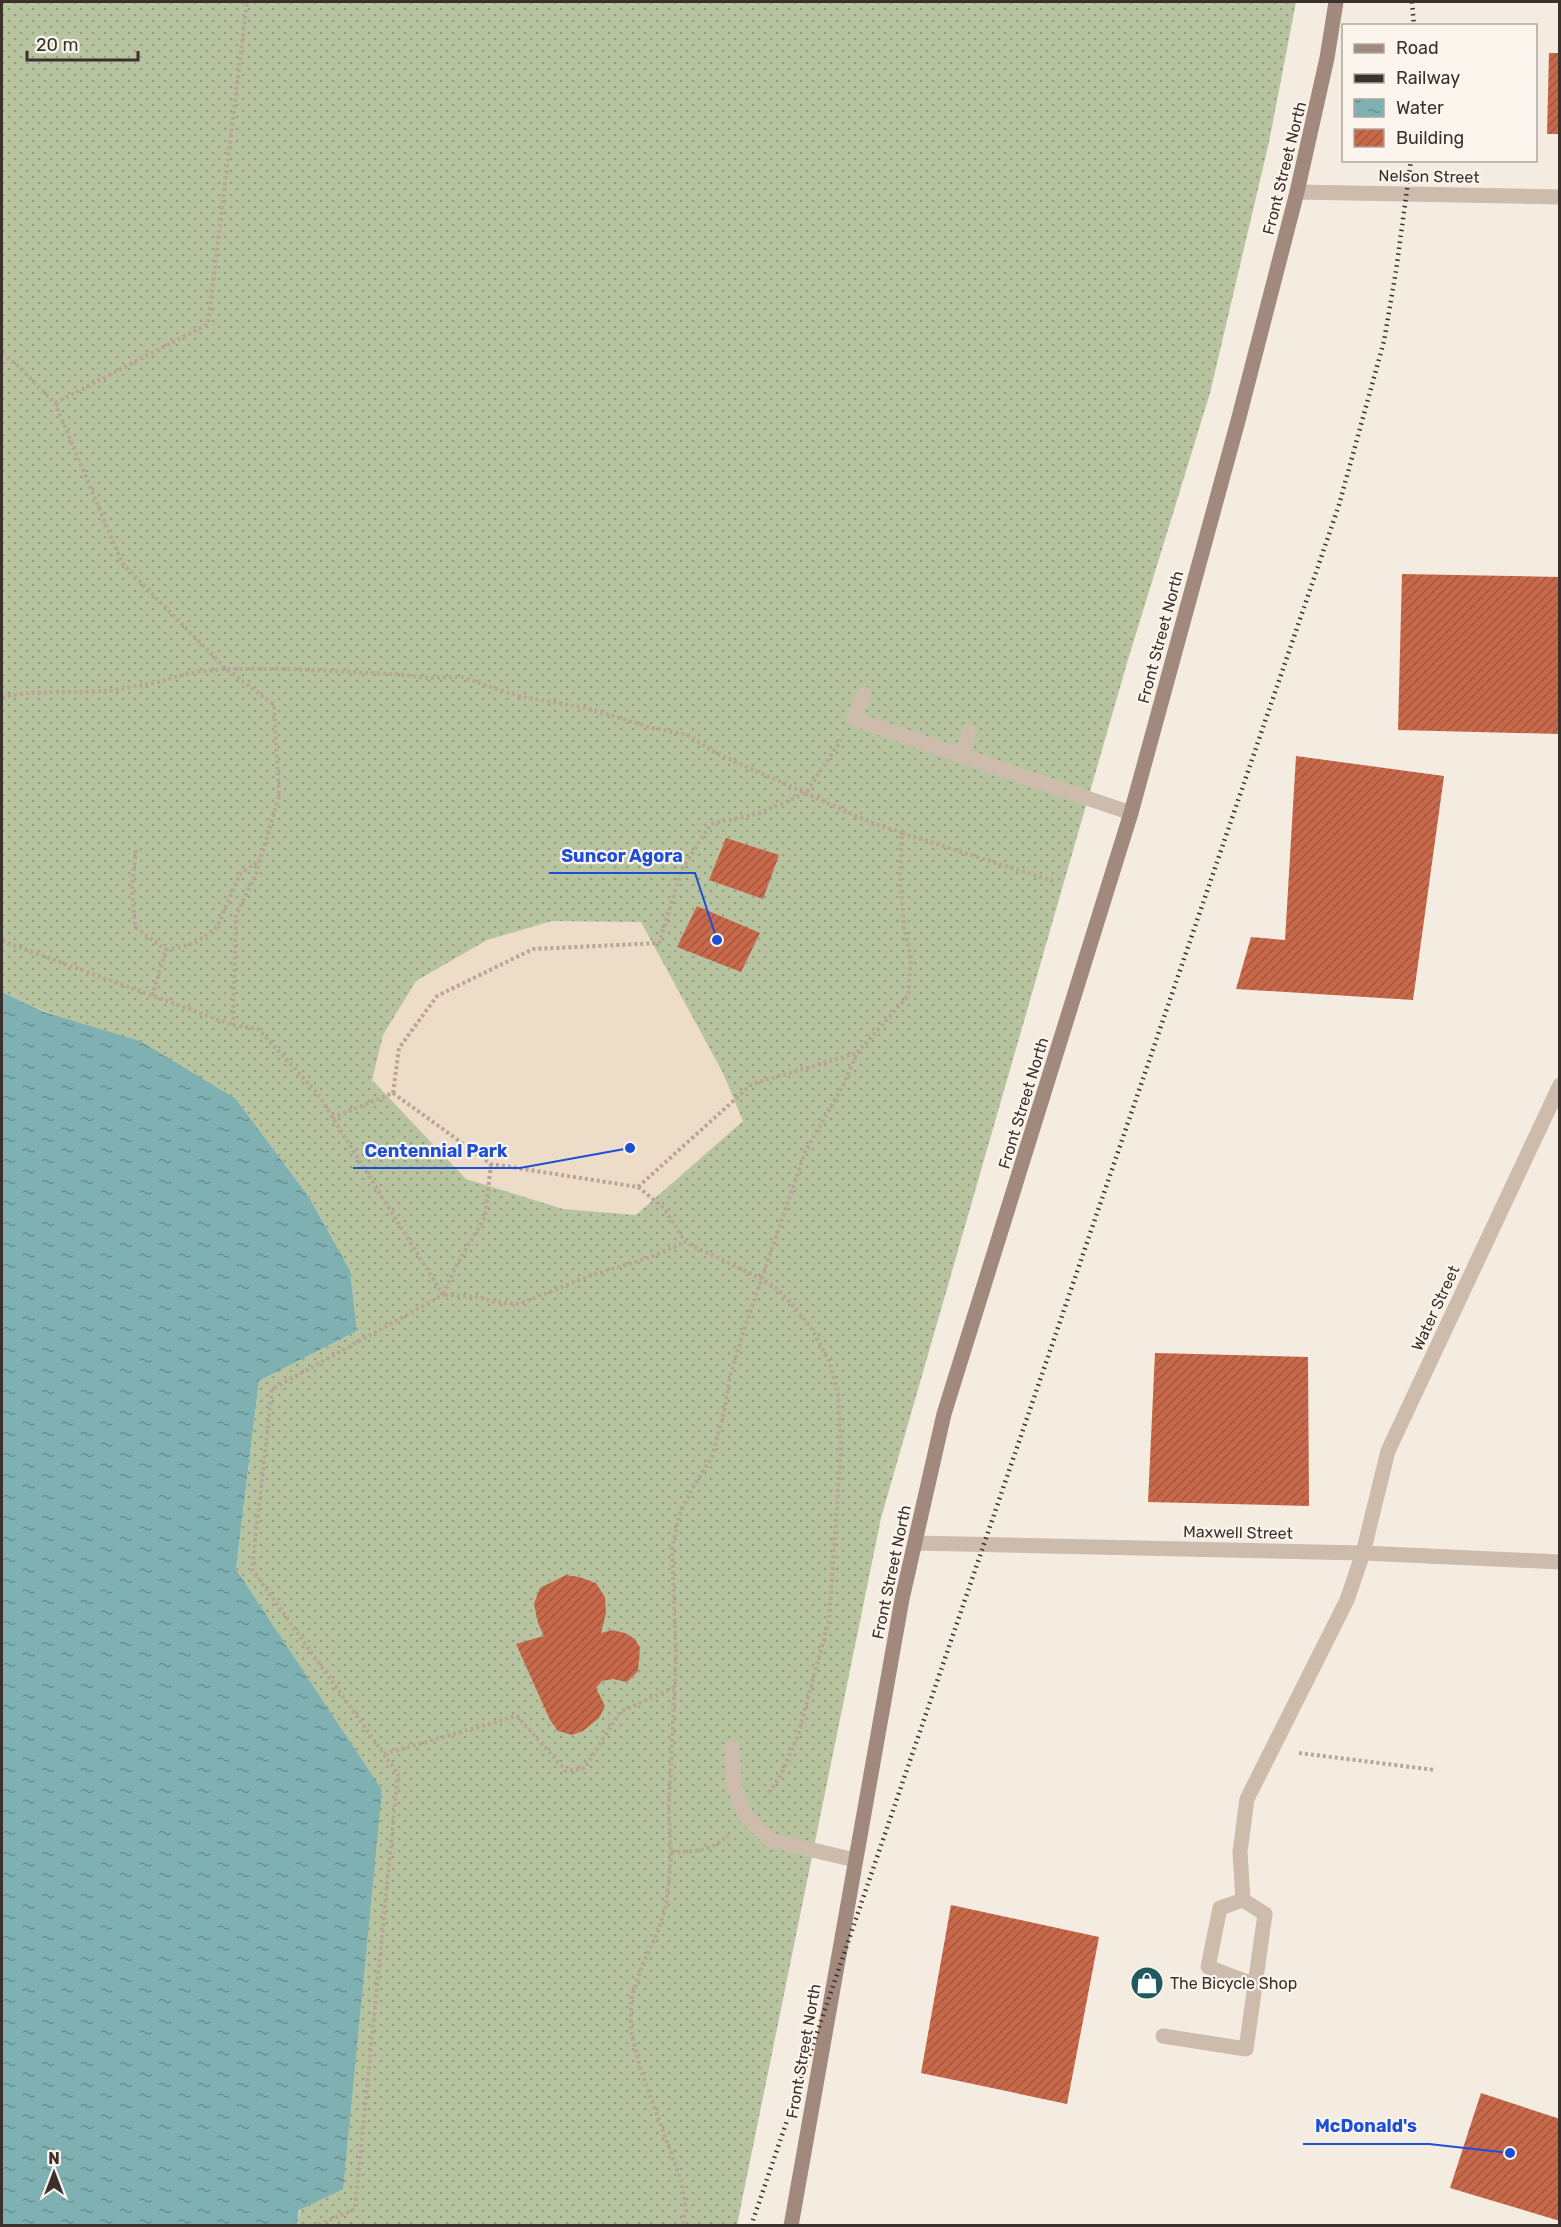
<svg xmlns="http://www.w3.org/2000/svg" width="1561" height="2227" font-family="Rubik,sans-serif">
	<defs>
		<pattern id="grass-dots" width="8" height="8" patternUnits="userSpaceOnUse" patternTransform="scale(1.5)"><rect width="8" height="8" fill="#b8c4a0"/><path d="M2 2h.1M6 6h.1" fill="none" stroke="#97a083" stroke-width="1.8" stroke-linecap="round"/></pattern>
		<pattern id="water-ripples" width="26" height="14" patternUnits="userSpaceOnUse" patternTransform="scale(1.5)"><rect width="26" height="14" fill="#7fb0b2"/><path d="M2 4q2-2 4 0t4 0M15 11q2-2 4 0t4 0" fill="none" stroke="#699091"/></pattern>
		<pattern id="building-hatch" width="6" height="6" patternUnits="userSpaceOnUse" patternTransform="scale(1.5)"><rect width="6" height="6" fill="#c8694b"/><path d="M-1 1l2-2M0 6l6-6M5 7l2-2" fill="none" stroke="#a4573f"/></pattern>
	</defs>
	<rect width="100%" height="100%" fill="#f4ebe1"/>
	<path fill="url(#grass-dots)" d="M2,2H1296L1269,142L1210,393L1127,663L881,1518L737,2225H297L382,1791L236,1569L259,1381L357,1331L350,1270L309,1197L236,1099L2,992Z"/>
	<path fill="#ecdcc8" d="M552,921L641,922L723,1073L743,1121L636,1215L563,1209L466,1179L372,1080L383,1035L416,981L487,940Z"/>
	<path fill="url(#water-ripples)" d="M2,992L47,1013L140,1041L236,1099L309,1197L350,1270L357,1331L259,1381L236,1569L382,1790L343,2189L299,2210L297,2225H2Z"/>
	<g fill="url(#building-hatch)">
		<path d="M1549,53H1560V134H1547Z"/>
		<path d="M1402,574L1560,577V734L1398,730Z"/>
		<path d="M1296,756L1444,776L1413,1000L1236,989L1251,937L1285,940Z"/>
		<path d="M726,838L779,855L763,899L709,880Z"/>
		<path d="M697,906L760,933L741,972L677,947Z"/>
		<path d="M1155,1353L1308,1357L1309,1506L1148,1502Z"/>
		<path d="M566,1575L579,1577L596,1583L605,1597L606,1613L601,1633L612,1630L625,1633L635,1639L640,1648L638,1671L627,1682L613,1679L602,1681L596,1688L605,1706L599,1718L583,1731L572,1735L558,1731L550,1720L516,1644L544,1636L538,1623L534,1604L540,1588Z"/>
		<path d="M951,1905L1099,1937L1067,2104L921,2073Z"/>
		<path d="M1481,2093L1560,2119V2221L1450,2188Z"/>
	</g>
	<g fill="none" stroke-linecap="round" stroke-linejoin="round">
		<g stroke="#b9a596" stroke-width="4" stroke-dasharray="3 3" stroke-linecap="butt">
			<path d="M2,354L16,364L55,403L122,563L226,669L274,705L279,795L257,871L236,916L233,1025"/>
			<path d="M55,403L208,324L247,2"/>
			<path d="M2,697L28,693L109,691L159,682L189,673L226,669H286L397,674L427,678L462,677L518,696L586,708L653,728L688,735L716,753L870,822L902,833L900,877L904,927L911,958L908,996L857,1053L843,1086L805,1152L743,1333L730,1377L724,1412L712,1457L692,1489L679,1515L672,1550L676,1656L669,1807L671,1858L666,1906L658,1931L643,1964L631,1998V2030L640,2068L681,2180L686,2210L682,2226"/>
			<path d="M902,833L1053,881"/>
			<path d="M136,850L132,887L135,927L166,950"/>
			<path d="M2,941L233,1025L258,1029L318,1094L443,1295L272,1389L252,1569L398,1774L355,2209L315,2226"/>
			<path d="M152,996L166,950L195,943L217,927L240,874L260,860"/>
			<path d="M393,1093L491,1164L638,1187L752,1084L857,1053"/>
			<path d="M332,1118L393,1093L399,1048L437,996L533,949L659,943L682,869L711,824L760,813L806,793L841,740"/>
			<path d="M491,1164L485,1217L456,1266L443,1295L481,1297L494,1302L519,1304L589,1276L651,1257L685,1242"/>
			<path d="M638,1187L664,1208L685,1242L762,1279L777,1289L791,1303L810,1326L829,1361L838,1391L841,1448L829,1620L798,1735L781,1775L767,1795"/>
			<path d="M1299,1753L1435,1770"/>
			<path d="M384,1754L517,1716L566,1771L585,1768L620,1712L675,1687"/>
			<path d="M671,1852C695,1851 711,1852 728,1835"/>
		</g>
		<g stroke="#cdbbac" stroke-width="15">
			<path d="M1243,1900L1220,1908L1208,1967L1255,1985"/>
			<path d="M1163,2036L1246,2049L1265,1914L1243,1900L1240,1852L1247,1799L1347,1600L1363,1553"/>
		</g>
		<g stroke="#cdbbac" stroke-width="15">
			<path d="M1297,192L1560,197"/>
			<path d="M864,694L854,719L1131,813"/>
			<path d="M962,756L969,732"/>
			<path d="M1363,1553L1388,1451L1560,1085"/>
			<path d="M732,1747L734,1787L746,1816L770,1840L855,1860"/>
		</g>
		<path stroke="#cdbbac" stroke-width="15" d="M915,1543L1363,1553L1560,1562"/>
		<path stroke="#a18a7d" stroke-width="15" d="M791,2226L902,1599L944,1414L1131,813L1238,421L1297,192L1327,58L1336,2"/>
		<g stroke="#3b302b" stroke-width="4.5" stroke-dasharray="1.5 4.5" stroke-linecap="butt">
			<path d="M1412,2L1414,26"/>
			<path d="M751,2226L1339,505L1384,341L1396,271L1411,160"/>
		</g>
	</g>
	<defs>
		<g id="shop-disc" transform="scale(1.725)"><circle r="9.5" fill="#1f5a5e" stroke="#fbf5ee"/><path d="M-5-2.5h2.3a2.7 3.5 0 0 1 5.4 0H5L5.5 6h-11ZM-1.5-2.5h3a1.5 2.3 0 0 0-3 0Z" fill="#fff"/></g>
	</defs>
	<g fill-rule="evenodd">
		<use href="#shop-disc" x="1147" y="1983"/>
	</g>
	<g text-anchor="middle" stroke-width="4.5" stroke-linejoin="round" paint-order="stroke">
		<g font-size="16" fill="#3b302b" stroke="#fbf5ee">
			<text transform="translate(1284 168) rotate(-76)" y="6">Front Street North</text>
			<text transform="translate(1429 176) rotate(1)" y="6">Nelson Street</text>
			<text transform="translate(1160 637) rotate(-75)" y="6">Front Street North</text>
			<text transform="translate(1023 1103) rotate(-73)" y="6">Front Street North</text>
			<text transform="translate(1435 1308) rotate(-65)" y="6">Water Street</text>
			<text transform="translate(1238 1532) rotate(1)" y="6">Maxwell Street</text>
			<text transform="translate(891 1572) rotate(-78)" y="6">Front Street North</text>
			<text transform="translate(803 2051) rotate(-80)" y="6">Front Street North</text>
		</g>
		<g font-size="16" fill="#3b302b" stroke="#fbf5ee" text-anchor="start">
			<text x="1170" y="1989">The Bicycle Shop</text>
		</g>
	</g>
	<path fill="none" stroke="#1d4ed8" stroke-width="2" d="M717 940L695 873H549M630 1148L520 1168H353M1510 2153L1429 2144H1303"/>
	<g fill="#1d4ed8" stroke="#fbf5ee" stroke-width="2">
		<circle cx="717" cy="940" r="6"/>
		<circle cx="630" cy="1148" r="6"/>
		<circle cx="1510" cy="2153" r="6"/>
	</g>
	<g font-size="18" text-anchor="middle" font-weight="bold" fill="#1d4ed8" stroke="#fbf5ee" stroke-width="4.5" stroke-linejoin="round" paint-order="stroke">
		<text x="622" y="862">Suncor Agora</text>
		<text x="436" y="1157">Centennial Park</text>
		<text x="1366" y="2132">McDonald's</text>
	</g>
	<rect width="1561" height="2227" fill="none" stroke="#3b302b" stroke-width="6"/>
	<rect x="1342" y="24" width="195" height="138" fill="#fbf5ee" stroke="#aea6a0" stroke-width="1.5"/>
	<rect x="1354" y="44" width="30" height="9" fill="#a18a7d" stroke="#aea6a0" stroke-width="1.5"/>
	<text x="1396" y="54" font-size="18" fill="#3b302b">Road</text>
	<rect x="1354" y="74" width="30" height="9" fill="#3b302b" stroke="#aea6a0" stroke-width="1.5"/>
	<text x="1396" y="84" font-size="18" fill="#3b302b">Railway</text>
	<rect x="1354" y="99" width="30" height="18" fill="url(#water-ripples)" stroke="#aea6a0" stroke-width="1.5"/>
	<text x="1396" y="114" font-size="18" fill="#3b302b">Water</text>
	<rect x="1354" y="129" width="30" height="18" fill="url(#building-hatch)" stroke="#aea6a0" stroke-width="1.5"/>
	<text x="1396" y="144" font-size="18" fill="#3b302b">Building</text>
	<g transform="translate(54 2173)" stroke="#fbf5ee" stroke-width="4.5" paint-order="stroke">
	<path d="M0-4.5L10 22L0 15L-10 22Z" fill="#3b302b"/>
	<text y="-9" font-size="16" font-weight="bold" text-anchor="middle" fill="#3b302b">N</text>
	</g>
	<path d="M27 51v9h111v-9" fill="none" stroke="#3b302b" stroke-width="3"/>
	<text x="36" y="51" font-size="18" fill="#3b302b" stroke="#fbf5ee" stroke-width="4.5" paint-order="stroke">20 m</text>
</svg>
